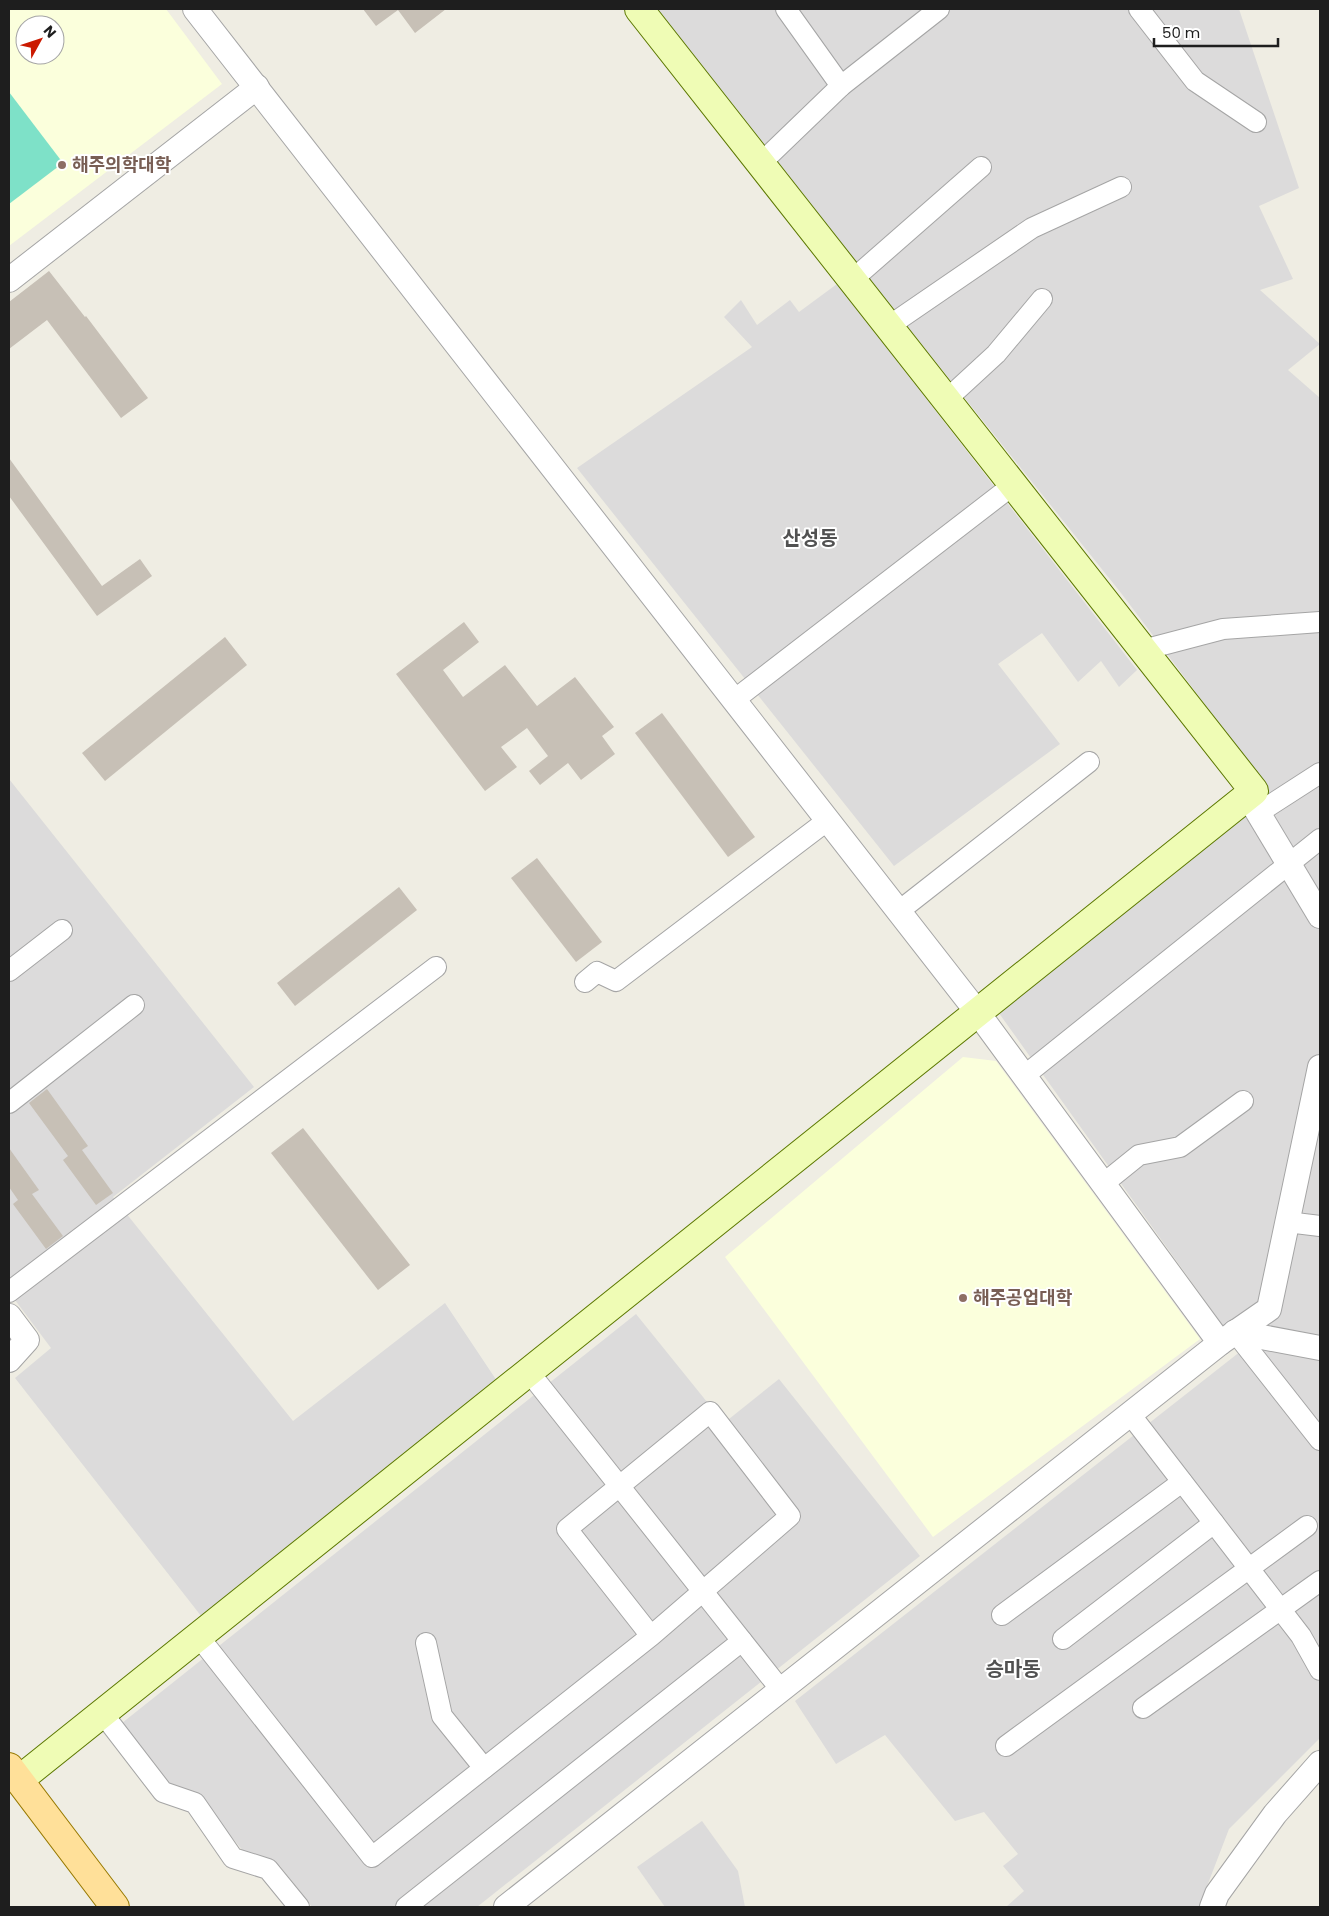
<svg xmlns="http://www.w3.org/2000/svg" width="1329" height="1916" font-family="Poppins,'Noto Sans KR',sans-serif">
	<rect width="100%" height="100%" fill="#efede3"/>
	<g fill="#dcdbdb">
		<path d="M653,9H1239L1299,188L1259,206L1293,279L1260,290L1320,344L1288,370L1320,398V1738L1229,1829L1199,1907H1006L1024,1891L1003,1866L1018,1854L984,1812L955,1821L885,1735L836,1764L795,1701L1241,1351L996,1009L1268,788L1121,593Z"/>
		<path d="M837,284L1137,670L1119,687L1101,661L1078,682L1042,633L998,664L1060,744L894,866L577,468L752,347L724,317L741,300L757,325L790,300L799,312Z"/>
		<path d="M9,779L254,1087L113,1197L293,1421L445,1303L499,1384L205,1621L15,1378L51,1348L9,1292Z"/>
		<path d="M636,1314L724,1423L779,1379L920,1556L477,1907H312L280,1866L244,1852L200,1799L166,1790L117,1727Z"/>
		<path d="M702,1821L738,1871L745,1907H665L637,1867Z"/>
	</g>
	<g fill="#fbffdc" fill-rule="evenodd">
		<path d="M9,9H166L222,84L9,246ZM25,25H55V55H25Z"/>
		<path d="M963,1057L996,1061L1200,1339L933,1537L725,1257Z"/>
	</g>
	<path fill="#7ee1c8" d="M9,92L63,163L9,204Z"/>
	<g fill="#c7c0b6">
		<path d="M363,9H446L415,33L398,10L376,26Z"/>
		<path d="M49,271L85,317L86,316L148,398L121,418L47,320L9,349V302Z"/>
		<path d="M9,458L102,586L140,559L152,576L97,616L9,496Z"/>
		<path d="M464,622L479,642L443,670L463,697L505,665L537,706L575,677L614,727L602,736L615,754L581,780L568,763L540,785L529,771L548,756L527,728L501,747L517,767L485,791L396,674Z"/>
		<path d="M225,637L247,665L105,781L82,753Z"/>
		<path d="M662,713L755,837L728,857L635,733Z"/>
		<path d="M537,858L602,942L576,962L511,878Z"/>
		<path d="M399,887L417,910L295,1006L277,983Z"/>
		<path d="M47,1089L88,1146L82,1150L113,1193L96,1205L63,1160L68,1156L29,1103Z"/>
		<path d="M303,1128L410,1265L378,1290L271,1153Z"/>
		<path d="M9,1148L39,1190L32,1194L63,1236L46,1249L13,1204L18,1200L9,1187Z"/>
	</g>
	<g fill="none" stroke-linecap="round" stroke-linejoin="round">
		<g stroke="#a5a5a5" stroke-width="22">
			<g id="minor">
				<path d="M786,9L841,86"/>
				<path d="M1139,9L1195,81L1256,122"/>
				<path d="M761,163L841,86L939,9"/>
				<path d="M852,280L981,167"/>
				<path d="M889,326L1032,228L1121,187"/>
				<path d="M946,400L996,354L1042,299"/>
				<path d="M1143,650L1223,629L1320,622"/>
				<path d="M734,700L1013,485"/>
				<path d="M1258,813L1320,773"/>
				<path d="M899,911L1089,762"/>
				<path d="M9,971L62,930"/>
				<path d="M585,982L597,972L616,981L828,820"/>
				<path d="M1024,1076L1320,839"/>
				<path d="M9,1103L134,1005"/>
				<path d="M1103,1184L1139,1155L1180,1147L1243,1101"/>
				<path d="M1287,1222L1320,1226"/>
				<path d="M9,1292L436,967"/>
				<path d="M1235,1332L1320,1440"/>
				<path d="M529,1372L781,1690"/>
				<path d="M1130,1414L1301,1636L1320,1670"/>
				<path d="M1002,1615L1182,1482"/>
				<path d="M199,1637L372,1857L651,1636L567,1529L710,1412L790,1516L651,1636"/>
				<path d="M1063,1639L1214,1523"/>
				<path d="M426,1643L442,1716L484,1768"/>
				<path d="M1143,1708L1320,1581"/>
				<path d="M103,1714L163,1792L195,1803L233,1858L268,1869L299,1907"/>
				<path d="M1006,1746L1307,1526"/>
				<path d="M406,1907L742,1641"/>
			</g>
		</g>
		<g stroke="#a5a5a5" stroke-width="26">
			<g id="tertiary">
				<path d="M195,9L978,1013L1220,1343L506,1907"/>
				<path d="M9,280L257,87"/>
				<path d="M1248,796L1320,916"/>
				<path d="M9,1316L27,1340L9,1360"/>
				<path d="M1235,1332L1320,1348"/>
				<path d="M1220,1343L1269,1309L1320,1067"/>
				<path d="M1212,1907L1217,1894L1275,1814L1320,1763"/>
			</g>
		</g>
		<g stroke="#5c7801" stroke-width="30">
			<path id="secondary" d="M19,1780L1254,791L639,9"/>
		</g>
		<g stroke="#977900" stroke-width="30">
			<path id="primary" d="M9,1767L115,1907"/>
		</g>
		<use href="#minor" stroke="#fff" stroke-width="20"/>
		<use href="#tertiary" stroke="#fff" stroke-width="24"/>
		<use href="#secondary" stroke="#effcb5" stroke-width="28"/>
		<use href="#primary" stroke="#ffe099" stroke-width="28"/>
	</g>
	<g fill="#8d6e63" stroke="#fff" stroke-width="2">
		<circle cx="62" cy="165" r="5"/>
		<circle cx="963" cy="1298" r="5"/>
	</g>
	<g text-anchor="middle" stroke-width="4" stroke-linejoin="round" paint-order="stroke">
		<g font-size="18" font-weight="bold" fill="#785e54" stroke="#fff" text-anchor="start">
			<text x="72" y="171">해주의학대학</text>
			<text x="973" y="1304">해주공업대학</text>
		</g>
		<g font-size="20" font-weight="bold" fill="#515151" stroke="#fff">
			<text x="810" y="545">산성동</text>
			<text x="1013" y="1676">승마동</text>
		</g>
	</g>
	<rect width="1329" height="1916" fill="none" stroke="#1e1e1e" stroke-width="20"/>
	<g transform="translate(40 40) rotate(50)"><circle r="24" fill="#ffffff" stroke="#a5a5a5"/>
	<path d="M0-4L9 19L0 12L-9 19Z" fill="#cb1a00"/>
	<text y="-8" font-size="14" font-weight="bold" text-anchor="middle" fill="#1e1e1e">N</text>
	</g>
	<path d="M1154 38v8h124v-8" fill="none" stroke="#1e1e1e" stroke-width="2.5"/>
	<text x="1162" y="38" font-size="15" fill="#1e1e1e" stroke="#ffffff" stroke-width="4" paint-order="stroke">50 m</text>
</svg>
